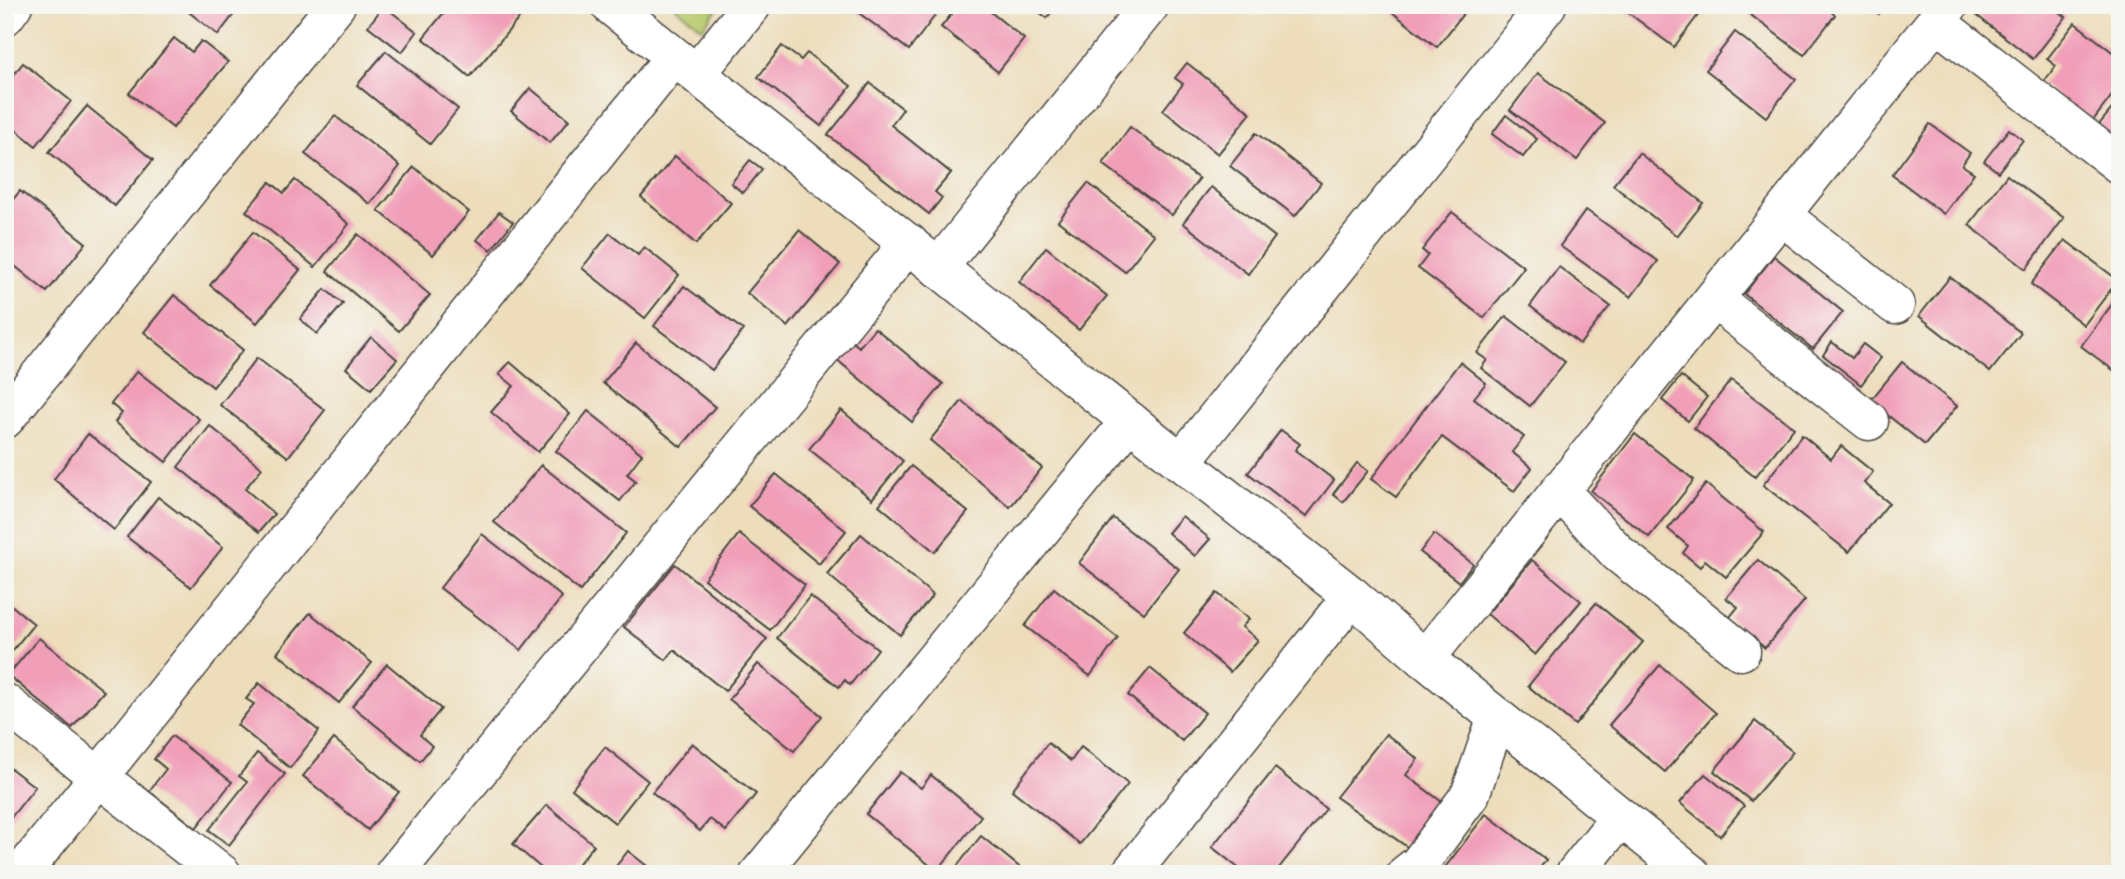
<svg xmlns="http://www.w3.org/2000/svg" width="2125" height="879" font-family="'Gochi Hand',sans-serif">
	<rect width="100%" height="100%" fill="#f6f6f2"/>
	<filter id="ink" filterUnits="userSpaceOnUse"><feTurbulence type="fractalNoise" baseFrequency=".0143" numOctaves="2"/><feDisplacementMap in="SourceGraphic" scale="14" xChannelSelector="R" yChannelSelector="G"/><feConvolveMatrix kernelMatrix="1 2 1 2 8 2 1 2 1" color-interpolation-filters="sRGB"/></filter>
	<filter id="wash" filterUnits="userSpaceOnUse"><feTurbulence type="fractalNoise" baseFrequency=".00686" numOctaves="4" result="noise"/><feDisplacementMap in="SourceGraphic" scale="28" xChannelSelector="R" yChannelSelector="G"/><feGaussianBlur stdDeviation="1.57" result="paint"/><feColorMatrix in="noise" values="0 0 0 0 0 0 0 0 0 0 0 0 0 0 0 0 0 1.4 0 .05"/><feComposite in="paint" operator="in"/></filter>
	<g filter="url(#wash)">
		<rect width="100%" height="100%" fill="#edddbb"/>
		<path fill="#b7c96c" stroke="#717a4c" stroke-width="2" d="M673,5H720L702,28Z"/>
		<g id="blocks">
			<g fill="#f19fb9">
				<path d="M180,5H241L218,35Z"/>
				<path d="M450,5H466L471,9L474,5H506L520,17L470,77L423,38Z"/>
				<path d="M848,5H926L937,13L909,50Z"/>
				<path d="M959,5H982L1024,39L998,72L941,27Z"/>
				<path d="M1030,5H1056L1047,18Z"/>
				<path d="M1383,5H1470L1437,47Z"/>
				<path d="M1618,5H1696L1702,10L1674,47Z"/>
				<path d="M1748,5H1822L1835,15L1804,55L1744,10Z"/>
				<path d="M1867,5H1885L1879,14Z"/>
				<path d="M1982,5H2051L2066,17L2033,59L1975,14Z"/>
				<path d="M384,6L417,32L402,52L368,26Z"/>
				<path d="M2075,23L2120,58V85L2091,123L2042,84L2056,66L2047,59Z"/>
				<path d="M1735,32L1796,79L1766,117L1706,70Z"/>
				<path d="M174,38L192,52L201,41L228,62L173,128L129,93Z"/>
				<path d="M782,46L801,60L807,53L851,86L821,126L758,77Z"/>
				<path d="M386,51L458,109L430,144L357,85Z"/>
				<path d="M23,63L71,101L36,146L5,121V86Z"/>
				<path d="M1187,63L1251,113L1218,154L1163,110L1183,84L1175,78Z"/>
				<path d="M1538,73L1605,123L1577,160L1510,110Z"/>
				<path d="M870,83L903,109L891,125L951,173L935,192L942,198L929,214L828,135Z"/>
				<path d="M530,88L569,120L550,143L511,111Z"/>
				<path d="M2120,99V147L2096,128Z"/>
				<path d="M87,106L153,160L115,206L49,152Z"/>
				<path d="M1506,115L1537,139L1523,157L1492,134Z"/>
				<path d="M335,116L400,166L370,204L305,154Z"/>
				<path d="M1930,124L1970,153L1962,165L1974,173L1944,214L1892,175Z"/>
				<path d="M1130,127L1199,179L1172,215L1103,164Z"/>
				<path d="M2009,129L2023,140L1998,172L1984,161Z"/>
				<path d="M1256,133L1321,183L1295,216L1230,166Z"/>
				<path d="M1639,153L1703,203L1677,236L1613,185Z"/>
				<path d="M675,156L731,203L696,244L641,197Z"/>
				<path d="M750,160L762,169L743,193L731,183Z"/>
				<path d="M414,167L469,212L433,255L378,210Z"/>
				<path d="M2007,175L2064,218L2026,269L1969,225Z"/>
				<path d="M295,180L349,224L315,267L246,211L270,182L284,193Z"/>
				<path d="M1088,183L1154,235L1125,272L1058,221Z"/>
				<path d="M1211,187L1275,237L1248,274L1183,223Z"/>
				<path d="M20,191L86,243L47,292L5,258V209Z"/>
				<path d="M1586,210L1658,261L1631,297L1560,246Z"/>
				<path d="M499,212L513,222L491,250L477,240Z"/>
				<path d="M1452,212L1524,267L1484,318L1418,268L1428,255L1422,250Z"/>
				<path d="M799,230L840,264L788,327L747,293Z"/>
				<path d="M253,232L300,270L257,323L210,285Z"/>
				<path d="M610,233L638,255L644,247L679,275L645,318L582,268Z"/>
				<path d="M358,234L430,295L399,331L327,271Z"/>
				<path d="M2065,240L2118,280L2084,325L2031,284Z"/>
				<path d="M1046,247L1107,296L1079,330L1019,282Z"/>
				<path d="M1774,256L1843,312L1813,349L1744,294Z"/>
				<path d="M1559,267L1610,306L1580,344L1530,306Z"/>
				<path d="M1950,277L2021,333L1990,372L1919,316Z"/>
				<path d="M684,286L743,330L712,370L654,326Z"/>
				<path d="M325,289L343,304L317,334L300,319Z"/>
				<path d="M174,295L243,350L213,387L144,332Z"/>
				<path d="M2116,299L2120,302V375L2081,346Z"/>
				<path d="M1506,316L1565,362L1530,406L1481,368L1487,360L1477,353Z"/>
				<path d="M875,328L943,384L912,422L836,359L851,340L859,347Z"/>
				<path d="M371,337L397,359L371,389L346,368Z"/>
				<path d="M1832,342L1852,358L1863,344L1881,358L1861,385L1823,355Z"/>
				<path d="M636,343L715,407L681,447L603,383Z"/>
				<path d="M257,358L325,410L288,457L220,405Z"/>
				<path d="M510,362L570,414L538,452L491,412L514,386L499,374Z"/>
				<path d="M1460,362L1486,383L1474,398L1524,437L1512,452L1532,468L1514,491L1442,437L1396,497L1371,479Z"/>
				<path d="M1902,362L1957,406L1925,445L1870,401Z"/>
				<path d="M137,371L199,419L166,462L115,422L122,413L111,404Z"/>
				<path d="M1681,376L1707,397L1688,421L1662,400Z"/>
				<path d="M1731,380L1794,428L1755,477L1694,428Z"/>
				<path d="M962,401L1042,468L1010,507L930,440Z"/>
				<path d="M841,410L903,461L872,499L809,449Z"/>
				<path d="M588,411L642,454L627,474L636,481L620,501L556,451Z"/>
				<path d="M210,426L262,468L245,489L274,514L259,532L178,467Z"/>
				<path d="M1281,430L1300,444L1295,450L1334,480L1306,517L1248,473Z"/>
				<path d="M88,434L151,482L114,530L54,479Z"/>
				<path d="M1635,434L1694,480L1649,537L1591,491Z"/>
				<path d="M1802,435L1831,459L1841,446L1873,472L1864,483L1889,503L1849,552L1763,485Z"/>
				<path d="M1357,463L1368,471L1343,502L1333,494Z"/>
				<path d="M541,465L626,533L580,591L494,522Z"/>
				<path d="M911,466L968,512L935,552L879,505Z"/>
				<path d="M776,474L846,531L819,564L749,506Z"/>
				<path d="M1706,484L1764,532L1726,577L1705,560L1700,567L1683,553L1688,546L1668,529Z"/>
				<path d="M158,497L223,547L191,587L127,537Z"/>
				<path d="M1182,516L1210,539L1195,556L1168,533Z"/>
				<path d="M1113,518L1179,569L1144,613L1079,563Z"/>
				<path d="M482,534L562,597L521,650L440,588Z"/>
				<path d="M739,534L805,585L770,630L704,579Z"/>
				<path d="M861,534L933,595L900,635L827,574Z"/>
				<path d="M1434,534L1473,564L1459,582L1420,552Z"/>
				<path d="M1532,560L1581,601L1535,655L1487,614Z"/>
				<path d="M1758,560L1805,600L1765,648L1729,618L1738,607L1726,598Z"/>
				<path d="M675,564L767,639L725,691L674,650L666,660L624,627Z"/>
				<path d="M1054,588L1118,638L1090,676L1025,626Z"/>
				<path d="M1217,593L1249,619L1242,627L1258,640L1230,672L1184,633Z"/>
				<path d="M810,596L878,649L850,685L845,680L839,687L777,638Z"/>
				<path d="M5,600L34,624L5,660Z"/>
				<path d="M1596,603L1643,642L1575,725L1528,686Z"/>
				<path d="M310,613L372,663L339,703L277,653Z"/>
				<path d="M39,638L104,691L72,728L8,675Z"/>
				<path d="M387,664L441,709L420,735L432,746L420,761L352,706Z"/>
				<path d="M758,664L822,716L794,751L729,699Z"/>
				<path d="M1660,665L1716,713L1665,772L1609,725Z"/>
				<path d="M1150,668L1205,713L1182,741L1128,695Z"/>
				<path d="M259,683L319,731L290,768L237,725L254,704L246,699Z"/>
				<path d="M1755,721L1793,752L1751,801L1714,771Z"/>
				<path d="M1386,734L1418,759L1406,775L1446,805L1413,851L1336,797Z"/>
				<path d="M172,736L232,782L196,828L149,791L166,769L154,759Z"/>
				<path d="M334,739L399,792L368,830L303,776Z"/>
				<path d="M692,743L756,794L726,831L710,819L700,831L652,792Z"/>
				<path d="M1048,743L1071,761L1081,747L1128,784L1080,844L1012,790Z"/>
				<path d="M605,747L648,781L615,823L572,789Z"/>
				<path d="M257,753L285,774L229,845L209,830L247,782L239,776Z"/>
				<path d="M5,764L35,787L5,825Z"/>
				<path d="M1275,768L1326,809L1274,874H1246L1212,847Z"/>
				<path d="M900,772L921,788L931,775L981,816L937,871L866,814Z"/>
				<path d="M1705,774L1744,806L1720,836L1680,803Z"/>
				<path d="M547,805L594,845L570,874H548L513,844Z"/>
				<path d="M1486,814L1546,860L1535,874H1440Z"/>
				<path d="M981,836L1028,874H951Z"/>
				<path d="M628,851L657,874H610Z"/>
			</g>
		</g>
	</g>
	<g filter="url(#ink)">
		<use href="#blocks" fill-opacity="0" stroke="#484641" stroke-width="2"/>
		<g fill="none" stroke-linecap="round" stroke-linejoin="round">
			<g stroke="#484641" stroke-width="41">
				<g id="minor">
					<path d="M610,5L1181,462L1352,596L1425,659L1691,874"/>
					<path d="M5,16L13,5"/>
					<path d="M1936,22L2120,165"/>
					<path d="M697,73L752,5"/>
					<path d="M1781,215L1895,305"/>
					<path d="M938,268L1150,5"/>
					<path d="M1714,299L1869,421"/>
					<path d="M5,419L336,5"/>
					<path d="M1181,462L1547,5"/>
					<path d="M1560,491L1619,554L1741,651"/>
					<path d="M1425,659L1949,5"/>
					<path d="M5,703L222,874"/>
					<path d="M21,874L674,57"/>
					<path d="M394,874L909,243"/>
					<path d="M759,874L1130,421"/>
					<path d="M1130,874L1352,596"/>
					<path d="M1406,874L1419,864L1470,795L1497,717"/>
					<path d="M1575,874L1620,817"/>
				</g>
			</g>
			<use href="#minor" stroke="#fff" stroke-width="38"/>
		</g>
	</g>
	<rect width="2125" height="879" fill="none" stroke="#f6f6f2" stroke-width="28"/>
</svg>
